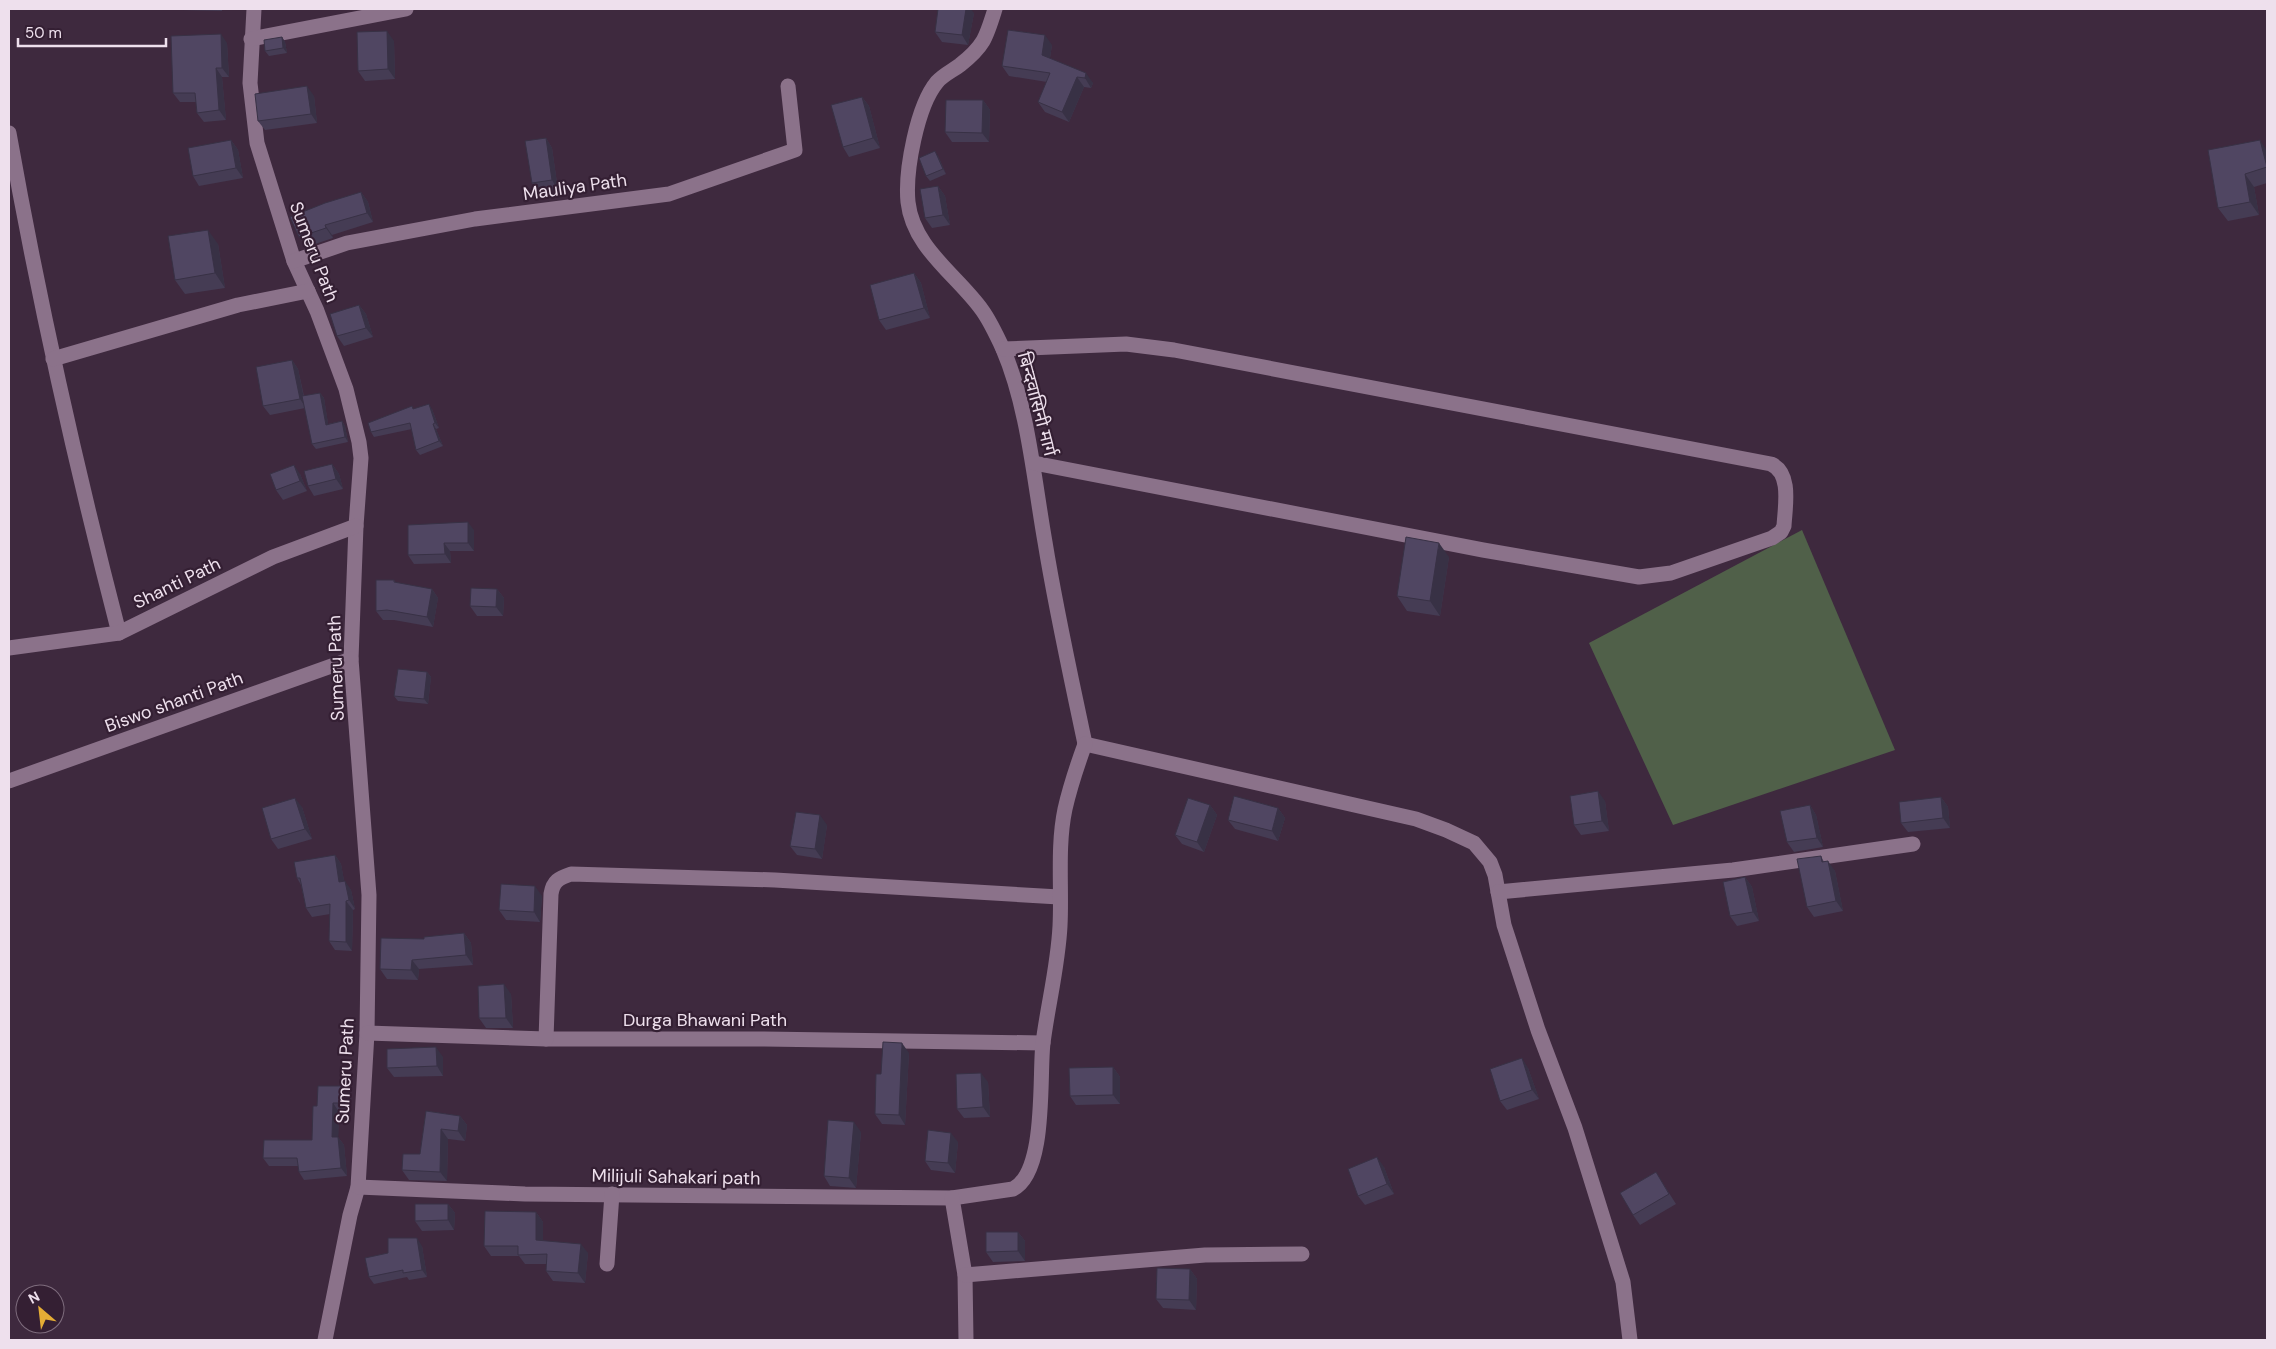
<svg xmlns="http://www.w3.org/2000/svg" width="2276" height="1349" font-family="'DM Sans','Noto Sans Devanagari',sans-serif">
	<rect width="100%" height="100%" fill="#3e293e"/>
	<path fill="#506049" d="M1802,530L1895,750L1673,825L1589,643Z"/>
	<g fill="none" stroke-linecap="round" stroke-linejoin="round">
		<g stroke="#8b728a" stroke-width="15">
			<path d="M254,9L250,83L257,143L294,261L317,311L346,389L359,442L361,458L356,526L351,659L369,895L367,1033L358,1187L350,1215L325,1340"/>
			<path d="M995,9C986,38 984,46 960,65C952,71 943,75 937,82C917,106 905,171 908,202C913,248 957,275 982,310C990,321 997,336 1003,349C1028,407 1034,480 1045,542C1056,610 1071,677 1085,744"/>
			<path d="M251,39L406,9"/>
			<path d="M9,133C39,302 76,467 119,633"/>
			<path d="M294,261L347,243L475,219L669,194L795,150L788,86"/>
			<path d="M1003,349L1126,344L1174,350L1771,464C1792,473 1785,507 1784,526L1781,532L1772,538L1671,573L1639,577L1483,550L1034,463"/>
			<path d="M53,359L238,305L308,291"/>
			<path d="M9,648L119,633L273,557L356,526"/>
			<path d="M1085,744L1416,819L1446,830L1474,843L1490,862L1495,875L1504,925L1538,1030L1575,1128L1623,1282L1630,1340"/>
			<path d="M9,781L351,659"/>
			<path d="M1498,892L1733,870L1913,844"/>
			<path d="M367,1033L546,1039H764L1043,1043"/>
			<path d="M546,1039L551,894C553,881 559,878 571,874L775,880L1059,897"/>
			<path d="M358,1187L525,1194L952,1198L1013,1189C1047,1172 1039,1076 1043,1043C1048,1004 1058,966 1060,926C1062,888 1057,847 1065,809C1070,787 1077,766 1085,744"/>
			<path d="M952,1198L965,1275L966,1340"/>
			<path d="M607,1264L612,1194"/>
			<path d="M965,1275L1205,1255L1302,1254"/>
		</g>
	</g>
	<g fill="#453c54">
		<path d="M181,9H222V11L182,10Z"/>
		<path d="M974,13L968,45L942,42L935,32Z"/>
		<path d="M282,37L285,42L287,53L269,56L265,51Z"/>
		<path d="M394,41L395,79L365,81L358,71Z"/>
		<path d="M227,43L229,77H222L226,120L204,122L197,113L196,102H180L173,93Z"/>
		<path d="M1052,45L1050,58L1093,83L1091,88L1084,87L1069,122L1045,112L1038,102L1047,82L1009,76L1002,66Z"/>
		<path d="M314,96L317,123L265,130L258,121Z"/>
		<path d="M862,97L869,106L880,148L849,157L843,147Z"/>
		<path d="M983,100L990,110L989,142H952L945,132Z"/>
		<path d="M546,138L552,148L558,190L538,193L532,183Z"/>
		<path d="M231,140L238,150L243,178L199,186L193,176Z"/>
		<path d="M2208,150L2267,151V183L2254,187L2259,215L2228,221L2218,208Z"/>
		<path d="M938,156L946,174L930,181L926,176Z"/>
		<path d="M938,186L945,196L950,225L932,228L925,218Z"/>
		<path d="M361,192L368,202L373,222L332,235L333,238L306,247L299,237Z"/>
		<path d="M218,244L225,288L185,294L175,280Z"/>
		<path d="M914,273L921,283L930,318L886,330L879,320Z"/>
		<path d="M359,305L366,314L373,337L344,346L337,336Z"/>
		<path d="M292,360L298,369L304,396L320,393L324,398L328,424L342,421L345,426L348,442L316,449L312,444L305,408L270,415L263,406Z"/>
		<path d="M414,409H432L439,428L436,429L443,446L420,455L416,450L412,429L374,437L371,432Z"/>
		<path d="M332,464L339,474L343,489L314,496L308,486Z"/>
		<path d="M300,474L307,491L283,500L276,490Z"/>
		<path d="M474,530V551H450L451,563L414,564L408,555Z"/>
		<path d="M1449,557L1440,616L1407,611L1397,596Z"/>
		<path d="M394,580L396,583L432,589L438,598L433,627L394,620H383L376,611Z"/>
		<path d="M497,589L504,598L503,616H477L470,606Z"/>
		<path d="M427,672L431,677L428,704L398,701L394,696Z"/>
		<path d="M1941,797L1948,807L1950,828L1908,832L1901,823Z"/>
		<path d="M1605,801L1609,831L1581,835L1574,825Z"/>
		<path d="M1210,805L1217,815L1204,852L1182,844L1175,835Z"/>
		<path d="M1810,805L1816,815L1823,847L1794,852L1787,842Z"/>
		<path d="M302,807L312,839L278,849L271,839Z"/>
		<path d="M1278,808L1285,818L1278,841L1235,829L1228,820Z"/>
		<path d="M827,825L822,859L797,855L790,846Z"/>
		<path d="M335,855L341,864L344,881L351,890L355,909L353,910L352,951L335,950L329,941L330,914L312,917L306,908L301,885L297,878Z"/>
		<path d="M1821,856L1824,862L1835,871L1843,911L1814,917L1807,907Z"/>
		<path d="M1745,877L1752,887L1759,921L1737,926L1730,916Z"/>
		<path d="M542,896L540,922L506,920L499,910Z"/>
		<path d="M464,933L471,943L473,965L419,969L418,980L387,979L380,969L424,939Z"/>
		<path d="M511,994L513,1028H486L479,1018Z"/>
		<path d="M909,1053L905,1125L882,1124L875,1114L881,1074Z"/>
		<path d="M443,1057V1076L394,1077L387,1068Z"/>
		<path d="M1113,1067L1120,1077V1104L1076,1105L1070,1096Z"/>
		<path d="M1528,1068L1539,1099L1507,1110L1500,1101Z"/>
		<path d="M988,1082L990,1117L964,1118L957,1109Z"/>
		<path d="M351,1094V1112H339L338,1137L344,1145L347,1176L304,1180L299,1172L298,1166H269L263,1158L312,1140L317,1106Z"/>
		<path d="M426,1111L460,1116L467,1125L465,1141L448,1139L447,1181L409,1180L402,1170L420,1154Z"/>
		<path d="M861,1132L856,1188L830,1186L824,1176Z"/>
		<path d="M958,1142L955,1173L931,1170L925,1161Z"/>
		<path d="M1384,1167L1394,1194L1365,1205L1358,1196Z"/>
		<path d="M1662,1182L1676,1204L1640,1225L1633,1215Z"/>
		<path d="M448,1204L455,1213L454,1230L422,1231L415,1221Z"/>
		<path d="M536,1212L543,1222V1241L588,1253L585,1283L553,1281L546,1271L547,1264H525L519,1256H491L484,1246Z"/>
		<path d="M1018,1232L1025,1241V1261L993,1262L986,1252Z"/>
		<path d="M422,1246L427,1277L409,1280L407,1277L374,1284L369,1277L388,1253Z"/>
		<path d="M1190,1269L1197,1279L1196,1310L1163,1308L1156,1299Z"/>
	</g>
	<g fill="#383145">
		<path d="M966,9H971L974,13L968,45L962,35Z"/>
		<path d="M387,31L394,41L395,79L388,69Z"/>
		<path d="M221,34L227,43L229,77L222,68Z"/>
		<path d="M1045,35L1052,45L1049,64L1042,55Z"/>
		<path d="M282,37L285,42L287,53L283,48Z"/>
		<path d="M216,68L222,77L226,120L219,110Z"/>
		<path d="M1086,73L1093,83L1091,88L1085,78Z"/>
		<path d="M1077,77L1084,87L1069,122L1062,112Z"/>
		<path d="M307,86L314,96L317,123L311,114Z"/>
		<path d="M862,97L869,106L880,148L873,138Z"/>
		<path d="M983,100L990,110L989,142L982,133Z"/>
		<path d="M546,138L552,148L558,190L552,180Z"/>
		<path d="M231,140L238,150L243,178L236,168Z"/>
		<path d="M2260,140L2267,151V167Z"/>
		<path d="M935,151L938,156L946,174L943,169Z"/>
		<path d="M2245,174L2254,187L2259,215L2250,202Z"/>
		<path d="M938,186L945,196L950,225L943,215Z"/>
		<path d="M361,192L368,202L373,222L367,213Z"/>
		<path d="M325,225L332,235L333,238L326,228Z"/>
		<path d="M208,230L218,244L225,288L215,273Z"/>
		<path d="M914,273L921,283L930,318L924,308Z"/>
		<path d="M359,305L366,314L373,337L366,328Z"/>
		<path d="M292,360L298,369L306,408L300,399Z"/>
		<path d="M320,393L324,398L329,429L326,425Z"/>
		<path d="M429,404L432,409L439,428L435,423Z"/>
		<path d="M342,421L345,426L348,442L345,437Z"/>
		<path d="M433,424L436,429L443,446L439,441Z"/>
		<path d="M332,464L339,474L343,489L336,479Z"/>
		<path d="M294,465L300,474L307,491L300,481Z"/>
		<path d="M468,522L474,530V551L468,543Z"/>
		<path d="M444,543L450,551L451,563L445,554Z"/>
		<path d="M1439,543L1449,557L1440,616L1430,601Z"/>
		<path d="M432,589L438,598L433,627L427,617Z"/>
		<path d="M497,589L504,598L503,616L496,607Z"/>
		<path d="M427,672L431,677L428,704L424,699Z"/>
		<path d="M1598,791L1605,801L1609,831L1602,821Z"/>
		<path d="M1941,797L1948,807L1950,828L1943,818Z"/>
		<path d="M295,798L302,807L312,839L305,829Z"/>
		<path d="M1210,805L1217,815L1204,852L1197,842Z"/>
		<path d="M1810,805L1816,815L1823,847L1817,838Z"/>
		<path d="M1278,808L1285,818L1278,841L1272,831Z"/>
		<path d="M820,815L827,825L822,859L815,849Z"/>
		<path d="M335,855L341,864L346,891L339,882Z"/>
		<path d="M1828,861L1835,871L1843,911L1836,901Z"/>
		<path d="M1745,877L1752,887L1759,921L1753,912Z"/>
		<path d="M345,881L351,890L355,909L349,900Z"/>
		<path d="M535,886L542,896L540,922L534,912Z"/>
		<path d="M346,901L353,910L352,951L346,942Z"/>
		<path d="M464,933L471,943L473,965L466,955Z"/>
		<path d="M412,960L419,969L418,980L411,970Z"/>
		<path d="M504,984L511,994L513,1028L506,1018Z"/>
		<path d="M902,1043L909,1053L905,1125L899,1115Z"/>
		<path d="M436,1047L443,1057V1076L437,1066Z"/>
		<path d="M1522,1058L1528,1068L1539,1099L1532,1090Z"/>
		<path d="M1113,1067L1120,1077V1104L1113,1095Z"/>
		<path d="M981,1073L988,1082L990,1117L983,1107Z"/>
		<path d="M345,1086L351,1094V1112L345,1103Z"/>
		<path d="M333,1103L339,1112L338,1146L332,1137Z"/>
		<path d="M460,1116L467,1125L465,1141L458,1131Z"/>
		<path d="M854,1122L861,1132L856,1188L849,1178Z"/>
		<path d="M441,1129L448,1139L447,1181L440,1172Z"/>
		<path d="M951,1133L958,1142L955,1173L948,1163Z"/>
		<path d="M338,1137L344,1145L347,1176L341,1168Z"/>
		<path d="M1377,1157L1384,1167L1394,1194L1387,1184Z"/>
		<path d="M448,1204L455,1213L454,1230L448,1220Z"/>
		<path d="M536,1212L543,1222V1250L536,1240Z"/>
		<path d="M1018,1232L1025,1241V1261L1018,1251Z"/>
		<path d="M417,1238L422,1246L427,1277L422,1270Z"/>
		<path d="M581,1244L588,1253L585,1283L578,1273Z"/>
		<path d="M1190,1269L1197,1279L1196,1310L1189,1300Z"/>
	</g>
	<g fill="#504662" stroke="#383145">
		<path d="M938,9H966L962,35L935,32Z"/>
		<path d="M1008,30L1045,35L1042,55L1086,73L1085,78L1077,77L1062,112L1038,102L1050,73L1002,66Z"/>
		<path d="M387,31L388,69L358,71L357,32Z"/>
		<path d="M221,34L222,68H216L219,110L197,113L195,93H173L171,36Z"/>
		<path d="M282,37L283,48L265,51L264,40Z"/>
		<path d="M307,86L311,114L258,121L255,94Z"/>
		<path d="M862,97L873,138L843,147L831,105Z"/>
		<path d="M946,100H983L982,133L945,132Z"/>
		<path d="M546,138L552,180L532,183L525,141Z"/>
		<path d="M231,140L236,168L193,176L188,148Z"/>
		<path d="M2260,140L2267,167L2245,174L2250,202L2218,208L2208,150Z"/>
		<path d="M935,151L943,169L926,176L919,158Z"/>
		<path d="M938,186L943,215L925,218L920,189Z"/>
		<path d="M361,192L367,213L325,225L326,228L299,237L290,217L325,203Z"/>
		<path d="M208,230L215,273L175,280L168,236Z"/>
		<path d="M914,273L924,308L879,320L870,285Z"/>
		<path d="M359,305L366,328L337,336L330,314Z"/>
		<path d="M292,360L300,399L263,406L256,367Z"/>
		<path d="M320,393L326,425L342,421L345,437L312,444L302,396Z"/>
		<path d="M429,404L435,423L433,424L439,441L416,450L410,423L371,432L368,423L412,406L413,409Z"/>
		<path d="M332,464L336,479L308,486L304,471Z"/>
		<path d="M294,465L300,481L276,490L270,474Z"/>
		<path d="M468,522V543H444L445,554L408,555V525Z"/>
		<path d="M1406,537L1439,543L1430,601L1397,596Z"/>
		<path d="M376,580H394V582L432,589L427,617L387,610L376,611Z"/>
		<path d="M471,588L497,589L496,607L470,606Z"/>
		<path d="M398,669L427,672L424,699L394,696Z"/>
		<path d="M1598,791L1602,821L1574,825L1570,796Z"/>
		<path d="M1234,796L1278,808L1272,831L1228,820Z"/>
		<path d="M1941,797L1943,818L1901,823L1899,802Z"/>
		<path d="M295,798L305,829L271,839L262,808Z"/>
		<path d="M1188,798L1210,805L1197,842L1175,835Z"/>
		<path d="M1810,805L1817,838L1787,842L1780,811Z"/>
		<path d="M796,812L820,815L815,849L790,846Z"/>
		<path d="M335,855L339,882L345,881L349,900L346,901V942L329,941L330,904L306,908L300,878H297L294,862Z"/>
		<path d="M1821,856L1822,862L1828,861L1836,901L1807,907L1797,859Z"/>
		<path d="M1745,877L1753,912L1730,916L1723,882Z"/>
		<path d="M501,884L535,886L534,912L499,910Z"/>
		<path d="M464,933L466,955L412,960L411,970L380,969L381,938L424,939V937Z"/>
		<path d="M504,984L506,1018H479L478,986Z"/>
		<path d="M883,1042L902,1043L899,1115L875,1114L876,1074H881Z"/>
		<path d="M436,1047L437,1066L387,1068V1049Z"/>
		<path d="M1522,1058L1532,1090L1500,1101L1490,1069Z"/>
		<path d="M1113,1067V1095L1070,1096L1069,1068Z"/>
		<path d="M981,1073L983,1107L957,1109L956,1074Z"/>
		<path d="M318,1086H345V1103H333L332,1137H338L341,1168L299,1172L297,1158H263L264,1140H312L313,1106H317Z"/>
		<path d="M426,1111L460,1116L458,1131L441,1129L440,1172L402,1170L403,1154H420Z"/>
		<path d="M828,1120L854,1122L849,1178L824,1176Z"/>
		<path d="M928,1130L951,1133L948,1163L925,1161Z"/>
		<path d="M1377,1157L1387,1184L1358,1196L1348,1169Z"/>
		<path d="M1656,1172L1669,1194L1633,1215L1620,1193Z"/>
		<path d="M415,1204H448V1220L415,1221Z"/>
		<path d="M485,1211L536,1212V1240L581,1244L578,1273L546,1271L547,1254L518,1255V1246H484Z"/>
		<path d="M986,1232H1018V1251L986,1252Z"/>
		<path d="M388,1238H417L422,1270L403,1273V1270L369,1277L365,1258L388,1253Z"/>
		<path d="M1157,1268L1190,1269L1189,1300L1156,1299Z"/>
	</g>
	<g text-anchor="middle" stroke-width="4.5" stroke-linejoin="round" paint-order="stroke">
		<g font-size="18" fill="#eee0ed" stroke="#341f33">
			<text transform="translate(575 187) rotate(-8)" y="6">Mauliya Path</text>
			<text transform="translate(314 252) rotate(69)" y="6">Sumeru Path</text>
			<text transform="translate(1037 404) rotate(75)" y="6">बिन्दवासिनी मार्ग</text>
			<text transform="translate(177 583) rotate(-26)" y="6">Shanti Path</text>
			<text transform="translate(336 668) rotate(-92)" y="6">Sumeru Path</text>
			<text transform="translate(174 702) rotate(-20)" y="6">Biswo shanti Path</text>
			<text x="705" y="1026">Durga Bhawani Path</text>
			<text transform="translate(345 1071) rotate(-87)" y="6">Sumeru Path</text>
			<text transform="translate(676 1177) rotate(1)" y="6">Milijuli Sahakari path</text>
		</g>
	</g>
	<rect width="2276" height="1349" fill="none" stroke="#eee0ed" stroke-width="20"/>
	<g transform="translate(40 1309) rotate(332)"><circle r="24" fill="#341f33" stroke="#7e6c7d"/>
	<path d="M0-4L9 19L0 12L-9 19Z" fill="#e5ad35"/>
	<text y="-8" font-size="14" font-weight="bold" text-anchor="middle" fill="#eee0ed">N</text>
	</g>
	<path d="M18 38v8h148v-8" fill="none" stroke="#eee0ed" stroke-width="2.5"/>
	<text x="25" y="38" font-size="15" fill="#eee0ed" stroke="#341f33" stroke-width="4" paint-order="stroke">50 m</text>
</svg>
